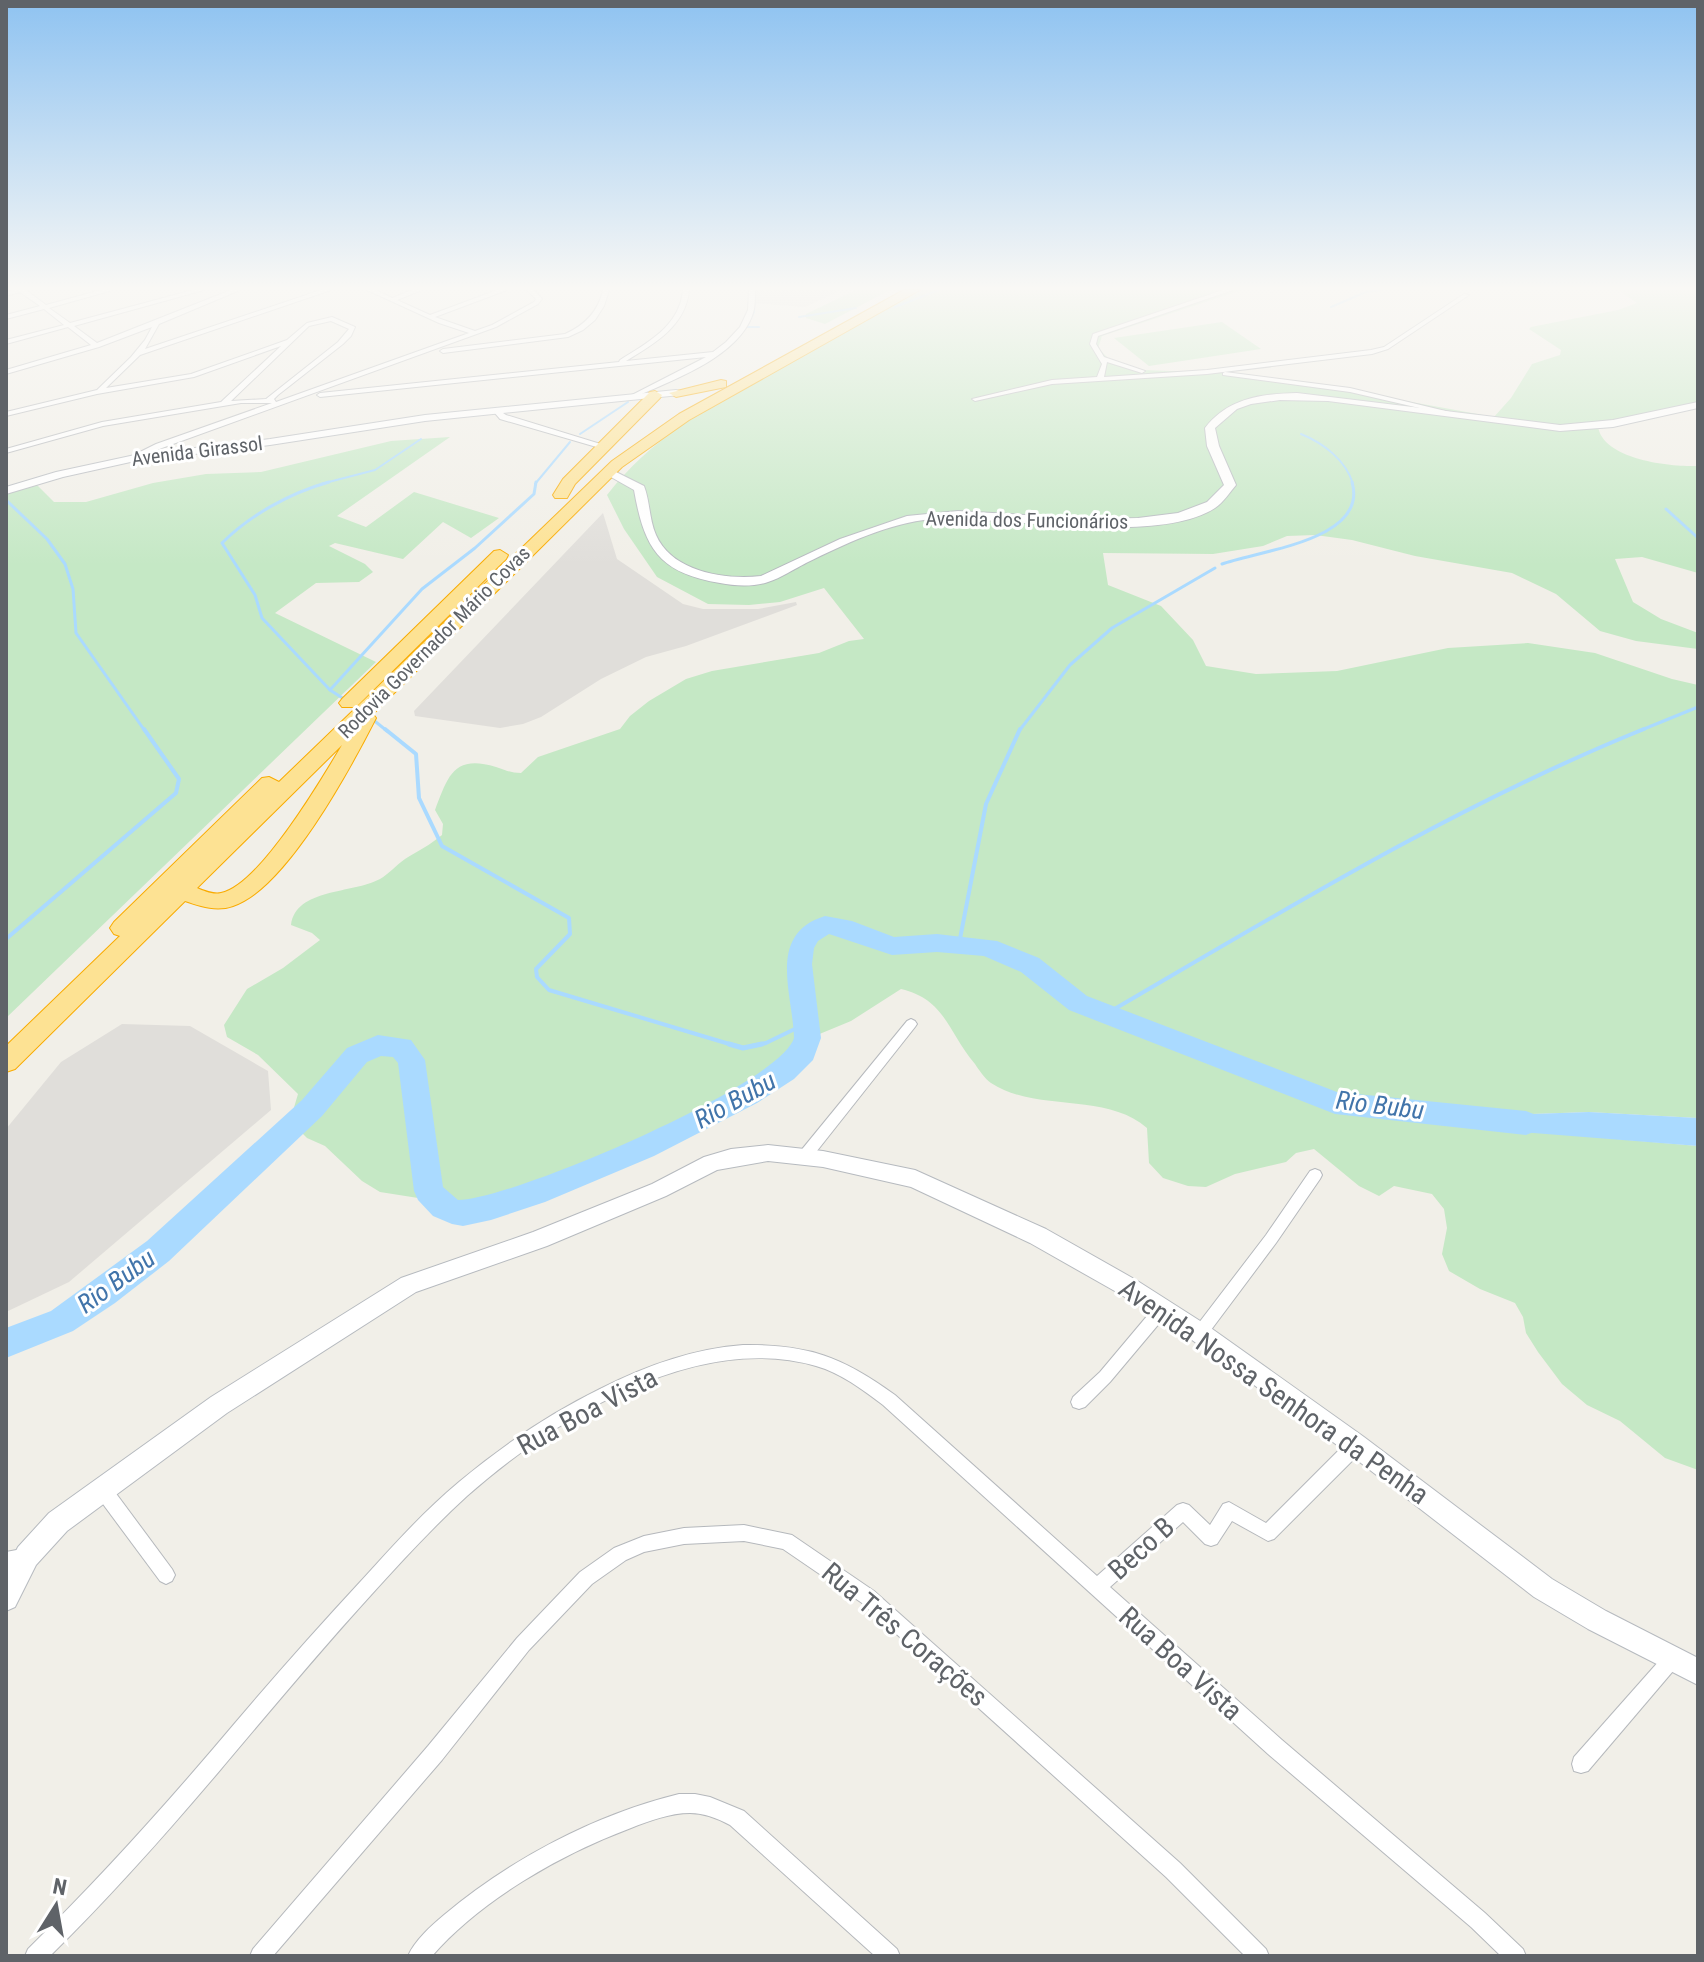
<svg xmlns="http://www.w3.org/2000/svg" width="1704" height="1962" font-family="'Roboto Condensed',sans-serif">
	<rect width="100%" height="100%" fill="#f1efe8"/>
	<g fill="#e0deda">
		<path d="M755,290H842L805,307L754,303Z"/>
		<path d="M603,513L617,559L683,604L703,609H758L796,602L797,605L686,646L646,657L601,679L541,717L523,724L500,728L415,716L414,711Z"/>
		<path d="M122,1024L190,1026L268,1071L271,1110L69,1282L6,1312V1129L61,1062Z"/>
	</g>
	<g fill="#c5e8c5">
		<path d="M856,290H890L825,324L806,318V314Z"/>
		<path d="M923,290H1242L1102,336L1098,348L1109,359L1143,370L1225,373L1318,385L1494,417L1511,398L1532,364L1560,355L1561,350L1529,329L1531,327L1618,310L1637,303L1618,290H1698V403L1598,427C1604,460 1671,467 1698,466V573L1642,557L1615,559L1633,602L1661,619L1698,633V649L1636,641L1600,631L1556,594L1512,573L1415,556L1352,540L1315,535L1287,536L1263,546L1213,554L1103,553L1108,585L1161,606L1193,640L1206,666L1256,674L1337,671L1448,648L1528,643L1595,653L1672,679L1698,685V1118L1589,1112L1501,1115V1129L1698,1146V1470L1665,1458L1620,1421L1587,1405L1562,1384L1538,1352L1526,1333L1523,1317L1515,1303L1480,1289L1449,1271L1442,1254L1447,1228L1444,1209L1432,1194L1394,1186L1379,1196L1359,1186L1314,1149L1296,1153L1286,1162L1235,1174L1206,1187L1188,1186L1163,1178L1149,1163L1147,1128C1106,1092 1037,1113 991,1083C985,1079 979,1070 975,1064C947,1031 946,1000 901,989L851,1021L805,1040L786,1067L782,1082L753,1094L737,1106L617,1168L542,1197L488,1209L380,1192L362,1181L325,1146L307,1138L290,1121L298,1094L258,1055L227,1037L224,1025L247,989L283,968L320,940L312,933L291,925C296,888 352,894 380,879C389,874 396,865 405,859C418,851 430,845 442,835L443,824L435,810C448,777 453,754 496,767C505,770 511,773 521,773L538,757L620,729L630,716L649,701L686,679L712,671L819,653L849,641L864,639L824,588L780,602L749,605L708,604L657,577L624,529L607,495C653,436 707,408 772,372C822,344 872,317 923,290Z"/>
		<path d="M1222,322L1261,349L1149,366L1114,338Z"/>
		<path d="M450,437L337,516L366,527L414,492L499,518L471,538L443,522L403,559L335,543L329,546L365,564L373,572L359,582L316,583L275,613L376,662L6,1018V494L36,484L54,502H86L153,483L206,474L261,472L391,441Z"/>
	</g>
	<path fill="#aadaff" d="M1589,1112L1698,1118V1146L1522,1132L1501,1129L1492,1120L1501,1115Z"/>
	<g fill="none" stroke-linecap="round" stroke-linejoin="round">
		<g stroke="#aadaff" stroke-width="2">
			<path d="M895,307L939,290"/>
			<path d="M1331,307L1366,292L1381,290"/>
			<path d="M799,317L856,308"/>
			<path d="M747,326L754,312L755,290"/>
			<path d="M746,327H759"/>
			<path d="M706,363L722,352"/>
			<path d="M580,434L628,402"/>
			<path d="M1301,434C1323,443 1346,460 1353,484"/>
			<path d="M321,484L375,470L421,439"/>
			<path d="M535,484L570,442"/>
		</g>
		<g stroke="#aadaff" stroke-width="3">
			<path d="M329,482C290,493 250,515 222,543L255,595L262,618L330,690L344,699"/>
			<path d="M6,500L47,539L65,564L73,589L76,633L145,731"/>
			<path d="M1666,509L1698,538"/>
			<path d="M1222,564C1261,550 1369,540 1352,482"/>
			<path d="M330,690L422,589L475,548L534,494L536,482"/>
			<path d="M371,718L387,731"/>
			<path d="M1019,731L1070,665L1112,628L1215,568"/>
			<path d="M1639,731L1698,707"/>
		</g>
		<g stroke="#aadaff" stroke-width="4">
			<path d="M385,729L416,754L419,798L442,846L569,918L570,934L536,969L537,977L549,990L736,1046"/>
			<path d="M6,939L176,793L179,779L144,729"/>
			<path d="M959,944L986,804L1020,729"/>
			<path d="M1106,1014C1281,912 1456,805 1644,729"/>
			<path d="M752,1046L766,1043L807,1023"/>
		</g>
		<path stroke="#aadaff" stroke-width="5" d="M729,1044L743,1048L762,1044"/>
		<path fill="#aadaff" fill-rule="evenodd" d="M825,916L852,921L894,937L937,934L997,941L1039,958L1087,996L1337,1092L1526,1111L1536,1115L1540,1123L1536,1131L1526,1135L1335,1114L1069,1010L1021,972L984,956L937,952L892,955L829,934L818,941L814,948L812,964L821,1038L813,1060L794,1079L757,1103L654,1156L545,1202L491,1220L463,1226L452,1224L433,1216L418,1200L414,1191L398,1063L393,1057L381,1056L367,1062L322,1116L169,1261L115,1303L73,1331L6,1358V1328L51,1311L147,1241L302,1100L347,1048L378,1035L411,1040L425,1060L443,1187L458,1200C511,1200 780,1085 794,1038C793,994 766,934 825,916Z"/>
		<g stroke="#b5b8bc" stroke-width="2">
			<g id="street">
				<path d="M12,290H26L46,305L101,290H113L49,308L70,323L193,290H204L74,326L97,343L231,290H240L159,324L145,349L321,290H331L140,355L106,388L191,374L287,340L307,323L332,317L355,327L351,336L343,344L278,395L274,399L276,402L469,333L439,323L367,290H376L392,298L412,290H422L397,300L430,315L497,290H507L435,317L475,331L492,325L534,302L536,299L527,290H534L542,299L538,304L496,327L162,448L135,460H132V456L156,444L272,403H241L103,426L6,453V449L102,422L221,402L281,346L194,377L97,394L6,416V412L97,390L131,357L145,340L152,327L99,347L6,374V370L91,345L68,327L6,344V340L64,325L44,309L6,319V315L40,306L20,292L6,296V292ZM331,321L349,329L338,342L266,399L231,401L309,326Z"/>
				<path d="M603,290H609L604,306L595,320L583,330L568,337L443,353L440,351L443,349L565,334C585,325 598,312 603,290Z"/>
				<path d="M683,290H689C686,326 654,344 626,361L713,352L726,342L740,327L748,310L749,290H755C755,296 755,304 754,309C744,355 673,380 635,397L630,396L706,357L320,397L317,395L320,393L619,362L620,360C647,343 680,326 683,290Z"/>
				<path d="M1223,290H1233L1098,336L1096,344L1104,357L1145,371L1142,373L1107,362L1104,377L1207,370L1371,350L1384,347L1464,294L1469,295L1388,349L1372,354L1207,374L1052,384L975,401L972,399L1052,380L1097,377L1102,364L1090,344L1093,334Z"/>
				<path d="M1225,372L1350,388L1458,414L1454,416L1350,392L1223,375V373Z"/>
				<path d="M496,411H500L506,415L607,446L600,448L500,419L494,412Z"/>
				<path d="M911,1019L915,1021L917,1024L915,1027L809,1161L804,1163L799,1161L797,1157L799,1153L907,1021Z"/>
				<path d="M1315,1169L1320,1171L1322,1175L1320,1179L1276,1243L1205,1338L1200,1340L1195,1338L1192,1333L1195,1328L1266,1235L1310,1171Z"/>
				<path d="M1163,1301L1168,1303L1170,1308L1168,1313L1110,1382L1085,1407L1079,1409L1073,1407L1071,1402L1073,1397L1100,1372L1158,1303Z"/>
				<path d="M743,1345C808,1344 843,1357 895,1395L1097,1576L1177,1505L1183,1503L1189,1505L1210,1525L1223,1504L1229,1502L1266,1523L1350,1439L1356,1437L1362,1439L1364,1445L1362,1451L1274,1539L1268,1541L1232,1521L1217,1544L1211,1546L1205,1544L1183,1522L1110,1587L1282,1740L1485,1913L1523,1949L1526,1956H1501L1471,1927L1268,1754L883,1405C863,1390 841,1373 816,1366C696,1331 553,1420 467,1496C433,1527 402,1561 371,1595C319,1652 270,1711 221,1769C166,1834 110,1897 50,1956H25L28,1949C93,1885 154,1818 213,1749C261,1692 310,1636 361,1581C392,1547 423,1512 459,1482C502,1446 549,1414 600,1389C645,1366 692,1349 743,1345Z"/>
				<path d="M103,1482L109,1484L172,1569L175,1575L172,1581L166,1584L160,1581L97,1496L95,1490L97,1484Z"/>
				<path d="M744,1525L792,1535L874,1591L1180,1863L1266,1949L1269,1956H1245L1166,1877L862,1603L783,1549L744,1541L684,1544L644,1552L626,1560L592,1584L529,1650L442,1760L273,1956H250L253,1949L428,1746L517,1638L580,1572L614,1548L644,1536L684,1528Z"/>
				<path d="M27,1548L33,1550L35,1556L33,1562L6,1570V1552Z"/>
				<path d="M1673,1649L1679,1652L1682,1658L1679,1664L1588,1771L1581,1773L1574,1771L1572,1764L1574,1757L1667,1652Z"/>
				<path d="M679,1794H695L710,1797L744,1811L897,1949L900,1956H875L730,1825C717,1818 704,1813 690,1813C670,1813 649,1821 631,1828C561,1854 481,1900 432,1956H408C415,1940 431,1926 444,1915C511,1859 594,1815 679,1794Z"/>
			</g>
		</g>
		<g stroke="#b6babf" stroke-width="2">
			<g id="secondary">
				<path d="M676,390L680,391V395L425,421L270,445L135,461L63,477L6,494V487L56,472L135,455L270,439L425,415Z"/>
				<path d="M1297,393L1560,425L1613,420L1698,402V408L1613,427L1560,431L1328,401L1280,400L1251,404L1237,409L1215,428L1219,446L1236,485C1230,492 1223,503 1215,508C1157,546 1004,515 932,519C888,523 845,544 806,563C794,569 781,578 768,582C753,587 735,586 720,583C658,573 644,547 634,490L602,472L612,470L644,486C650,501 649,519 656,535C672,572 725,580 761,576L840,539L907,516L958,511L1092,519L1138,518L1178,513L1207,502L1224,485L1207,446L1205,428C1228,398 1261,394 1297,393Z"/>
				<path d="M768,1145L823,1151L915,1170L1046,1229L1136,1280L1208,1326L1364,1437L1552,1579L1606,1611L1698,1658V1685L1588,1629L1534,1597L1348,1453L1192,1340L1120,1294L1030,1243L911,1187L823,1167L768,1161L717,1170L666,1196L547,1246L416,1292L227,1413L67,1531L36,1565L15,1607L6,1611V1571L18,1547L49,1513L211,1397L401,1278L533,1232L652,1184L704,1157L731,1149Z"/>
			</g>
		</g>
		<g stroke="#f9ab00" stroke-width="2">
			<g id="highway">
				<path d="M904,290H920L689,420L622,467L373,714L376,718C351,767 286,889 233,906C216,912 200,906 185,901L15,1069L6,1072V1046L120,936L114,934L110,928L114,922L262,778L269,777L279,782L612,461L679,414ZM342,745C322,779 259,886 221,893C213,895 204,891 197,888Z"/>
				<path d="M721,380L726,381V387L676,397L669,393Z"/>
				<path d="M655,391L662,395L660,398L575,484L567,498H555L553,495L563,479L650,392Z"/>
				<path d="M500,550L508,555L506,559L356,707H342L339,703L342,699L494,551Z"/>
			</g>
		</g>
		<use href="#street" fill="#fff" fill-rule="evenodd"/>
		<use href="#secondary" fill="#fff" fill-rule="evenodd"/>
		<use href="#highway" fill="#fde293" fill-rule="evenodd"/>
	</g>
	<linearGradient id="sky" x2="0" y2="1"><stop stop-color="#8fc3f1"/><stop offset="0.51" stop-color="#f9f8f5"/><stop offset="1" stop-color="#f9f8f5" stop-opacity="0"/></linearGradient>
	<rect width="1704" height="565" fill="url(#sky)"/>
	<g text-anchor="middle" stroke-width="6" stroke-linejoin="round" paint-order="stroke">
		<g font-size="20" fill="#5f6368" stroke="#fff">
			<text transform="translate(197 451) rotate(-7)" y="7">Avenida Girassol</text>
			<text transform="translate(1027 520) rotate(1)" y="7">Avenida dos Funcionários</text>
			<text transform="translate(434 642) rotate(-45)" y="7">Rodovia Governador Mário Covas</text>
		</g>
		<g font-size="26" font-style="italic" fill="#4174aa" stroke="#fff">
			<text transform="translate(735 1100) rotate(-29)" y="9">Rio Bubu</text>
			<text transform="translate(1380 1105) rotate(7)" y="9">Rio Bubu</text>
			<text transform="translate(116 1281) rotate(-36)" y="9">Rio Bubu</text>
		</g>
		<g font-size="28" fill="#5f6368" stroke="#fff">
			<text transform="translate(1274 1391) rotate(35)" y="10">Avenida Nossa Senhora da Penha</text>
			<text transform="translate(587 1411) rotate(-28)" y="10">Rua Boa Vista</text>
			<text transform="translate(1141 1548) rotate(-42)" y="10">Beco B</text>
			<text transform="translate(905 1634) rotate(40)" y="10">Rua Três Corações</text>
			<text transform="translate(1181 1663) rotate(42)" y="10">Rua Boa Vista</text>
		</g>
	</g>
	<rect width="1704" height="1962" fill="none" stroke="#5f6368" stroke-width="16"/>
	<g transform="translate(56 1906) rotate(11)" stroke="#ffffff" stroke-width="6" paint-order="stroke">
	<path d="M0-6L14 30L0 20L-14 30Z" fill="#5f6368"/>
	<text y="-12" font-size="22" font-weight="bold" text-anchor="middle" fill="#5f6368">N</text>
	</g>
</svg>
